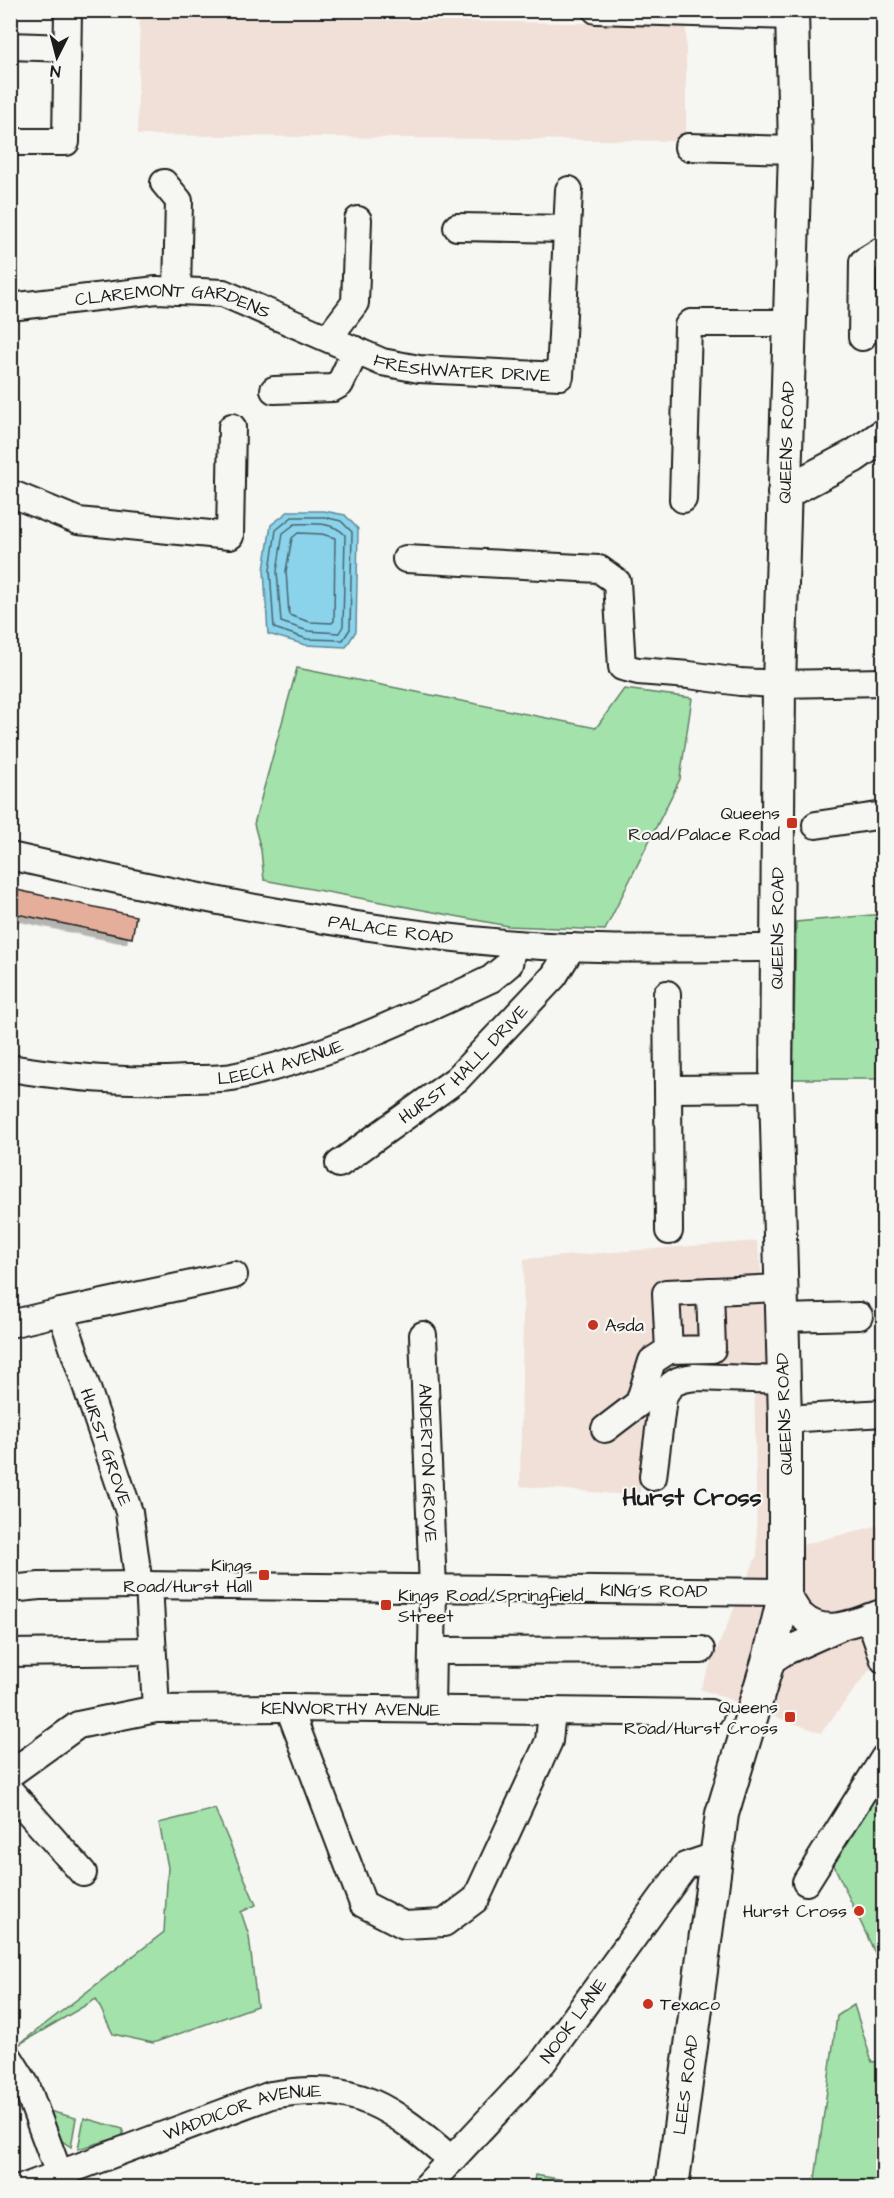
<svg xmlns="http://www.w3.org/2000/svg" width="894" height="2198" font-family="'Architects Daughter',sans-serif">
	<defs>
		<filter id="shadow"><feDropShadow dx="-5.5" dy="5.5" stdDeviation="0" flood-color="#0004"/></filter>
	</defs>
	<rect width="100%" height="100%" fill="#f6f6f2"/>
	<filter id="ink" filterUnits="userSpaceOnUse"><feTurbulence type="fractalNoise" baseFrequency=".0167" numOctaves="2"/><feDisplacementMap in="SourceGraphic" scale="12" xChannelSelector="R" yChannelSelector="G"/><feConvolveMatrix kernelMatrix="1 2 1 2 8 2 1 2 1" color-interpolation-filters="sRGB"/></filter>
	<g filter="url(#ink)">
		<g fill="#f1e0d8">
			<path d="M140,11H204V17L686,25V141L137,135Z"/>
			<path d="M757,1241L798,1546L883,1524V1664L871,1668L821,1733L700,1689L757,1555L754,1363L661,1372L639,1496L520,1486L524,1259Z"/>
		</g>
		<g fill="#a3e2ab" stroke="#607f64" stroke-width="1.5">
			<path d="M297,668L596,728L624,689L692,698L680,779L605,930L508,926L264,880L261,850L254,824Z"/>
			<path d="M883,914V1079H793L796,922Z"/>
			<path d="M883,1785V1970L832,1861Z"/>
			<path d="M215,1809L256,1905L241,1912L249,1936L257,2006L153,2043L113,2034L96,1999L18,2045L164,1932L168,1867L159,1823Z"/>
			<path d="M854,2005L872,2062L883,2061V2187H814L837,2016Z"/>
			<path d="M49,2111L76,2118L71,2147L59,2139Z"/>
			<path d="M84,2118L123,2129V2136L78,2149Z"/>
			<path d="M535,2175L606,2187H533Z"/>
		</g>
		<path fill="#8ad3eb" stroke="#5e8a98" stroke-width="1.5" d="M289,511H324L345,515L358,529L356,631L346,647L306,645L268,634L264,570L271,525Z"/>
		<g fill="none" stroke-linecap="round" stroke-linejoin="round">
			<g stroke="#48656f" stroke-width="1.5">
				<path d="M292,517H324L341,521L352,532L350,629L343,640L307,639L274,628L270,570L276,530Z"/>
				<path d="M295,524C312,524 332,521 345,535L343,626L339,633L308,631L281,622L277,571L283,533Z"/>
				<path d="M298,533L322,534L335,538L334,621L332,623L310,622L289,615L286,571L292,538Z"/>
			</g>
		</g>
		<path fill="#e5ae9a" stroke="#1c1c1c" stroke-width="1.5" filter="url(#shadow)" d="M17,890L136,916L132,938L12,913Z"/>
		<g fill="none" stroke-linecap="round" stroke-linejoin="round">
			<g stroke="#1c1c1c" stroke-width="30">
				<g id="minor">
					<path d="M596,10L792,16"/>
					<path d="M10,46L67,48"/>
					<path d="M10,142H66L68,10"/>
					<path d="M688,147L795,150"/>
					<path d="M164,183L179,201L177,291"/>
					<path d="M457,227L567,229"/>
					<path id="s1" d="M10,307L157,290L223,293L382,362L419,369L560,376L569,190"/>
					<path d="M329,337L355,303L358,220"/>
					<path d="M862,337L863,262L884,249"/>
					<path d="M274,390L333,388L340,384L356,350"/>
					<path d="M10,493L78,521L230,536L232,427"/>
					<path d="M683,499L688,326L691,323H789"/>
					<path d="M406,559L599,569L617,582L622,667L638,671L689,675L740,682L779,684L884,682"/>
					<path d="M816,825L884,815"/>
					<path id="s2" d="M10,856C177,894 345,930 515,944C602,951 691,948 778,948"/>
					<path d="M667,994L668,1089L776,1088"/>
					<path id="s3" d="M10,1068C70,1078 127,1083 187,1079C202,1079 218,1079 232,1077C324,1059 407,1018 491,979L509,964L513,944"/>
					<path d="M668,1089L669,1231"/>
					<path id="s4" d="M339,1164L457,1079L554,976L572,947"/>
					<path d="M782,1318L859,1316"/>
					<path d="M10,1324L61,1312"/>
					<path id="s5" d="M423,1335L433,1589L431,1710"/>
					<path d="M669,1350L712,1349L710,1291"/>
					<path d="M785,1419L884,1413"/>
					<path d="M605,1429L639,1403L652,1361L669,1350L666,1293L781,1288"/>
					<path d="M653,1477L663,1398C669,1382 679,1379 695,1377L783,1380"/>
					<path d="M139,1585L129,1512L61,1312L234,1275"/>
					<path d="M149,1585L156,1709"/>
					<path id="s6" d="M10,1589L40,1586L139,1585L785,1592C791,1599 795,1610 802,1616C825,1638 858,1621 884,1612"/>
					<path d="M869,1617L884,1660"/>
					<path d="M432,1651L701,1650"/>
					<path d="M10,1653L152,1651"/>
					<path d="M767,1663L784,1652L840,1627"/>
					<path d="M289,1708L363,1904L404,1925L444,1923L476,1899L549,1741L552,1711"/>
					<path id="s7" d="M10,1774L78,1725L156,1709L289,1708L710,1713"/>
					<path d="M10,1791L83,1873"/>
					<path d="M806,1882L884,1758"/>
					<path d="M10,2059L26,2085L59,2174"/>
					<path id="s8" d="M22,2188L271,2095C356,2080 391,2107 452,2160"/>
					<path id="s9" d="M425,2188L543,2062L685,1866L715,1856"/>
				</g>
			</g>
			<g stroke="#1c1c1c" stroke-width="36">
				<g id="major">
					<path d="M784,493L854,456L884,435"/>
					<path id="s10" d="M672,2188L722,1814L770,1655L785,1592V1419L776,1088L779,684L795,150L792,10"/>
				</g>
			</g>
			<use href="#minor" stroke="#f6f6f2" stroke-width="26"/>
			<use href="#major" stroke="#f6f6f2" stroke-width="32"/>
		</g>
	</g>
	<g fill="#c8321e" stroke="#f6f6f2" stroke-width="2">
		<rect x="786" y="817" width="12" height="12" rx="3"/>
		<circle cx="593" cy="1325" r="6"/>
		<rect x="258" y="1569" width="12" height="12" rx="3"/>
		<rect x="380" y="1599" width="12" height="12" rx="3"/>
		<rect x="784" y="1711" width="12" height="12" rx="3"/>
		<circle cx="859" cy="1911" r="6"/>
		<circle cx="648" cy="2004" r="6"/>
	</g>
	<g text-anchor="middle" stroke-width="4.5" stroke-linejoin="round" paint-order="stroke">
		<g font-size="18" fill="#1c1c1c" stroke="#f6f6f2">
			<text dy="6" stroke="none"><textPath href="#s1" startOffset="165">CLAREMONT GARDENS</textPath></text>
			<text dy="6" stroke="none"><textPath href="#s1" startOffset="468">FRESHWATER DRIVE</textPath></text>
			<text dy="6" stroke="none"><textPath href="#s10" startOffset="1758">QUEENS ROAD</textPath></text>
			<text dy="6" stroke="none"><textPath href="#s2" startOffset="388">PALACE ROAD</textPath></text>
			<text dy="6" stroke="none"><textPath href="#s10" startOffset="1272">QUEENS ROAD</textPath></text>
			<text dy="6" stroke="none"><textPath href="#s3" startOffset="273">LEECH AVENUE</textPath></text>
			<text dy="6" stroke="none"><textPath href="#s4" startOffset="160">HURST HALL DRIVE</textPath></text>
			<text transform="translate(784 1414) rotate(-92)" y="6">QUEENS ROAD</text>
			<text transform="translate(106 1447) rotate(71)" y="6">HURST GROVE</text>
			<text dy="6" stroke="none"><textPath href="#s5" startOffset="128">ANDERTON GROVE</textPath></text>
			<text dy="6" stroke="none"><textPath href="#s6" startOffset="644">KING'S ROAD</textPath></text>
			<text dy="6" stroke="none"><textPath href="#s7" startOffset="358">KENWORTHY AVENUE</textPath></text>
			<text dy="6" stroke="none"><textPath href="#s9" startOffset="224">NOOK LANE</textPath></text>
			<text dy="6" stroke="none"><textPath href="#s10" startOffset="104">LEES ROAD</textPath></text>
			<text dy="6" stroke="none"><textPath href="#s8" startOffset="234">WADDICOR AVENUE</textPath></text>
		</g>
		<g font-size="18" fill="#1c1c1c" stroke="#f6f6f2" text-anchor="end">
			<text x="780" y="819">Queens<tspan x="780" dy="21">Road/Palace Road</tspan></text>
			<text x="605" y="1331" text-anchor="start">Asda</text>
			<text x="252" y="1571">Kings<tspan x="252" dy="21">Road/Hurst Hall</tspan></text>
			<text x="398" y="1601" text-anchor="start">Kings Road/Springfield<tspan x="398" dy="21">Street</tspan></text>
			<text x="778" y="1713">Queens<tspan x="778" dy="21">Road/Hurst Cross</tspan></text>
			<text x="847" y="1917">Hurst Cross</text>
			<text x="660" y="2010" text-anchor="start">Texaco</text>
		</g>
		<g font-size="24" font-weight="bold" fill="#1c1c1c" stroke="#f6f6f2">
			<text x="692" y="1505">Hurst Cross</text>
		</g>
	</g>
	<rect width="894" height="2198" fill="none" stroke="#f6f6f2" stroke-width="36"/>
	<rect x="18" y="18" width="858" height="2162" fill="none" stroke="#1c1c1c" stroke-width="2" filter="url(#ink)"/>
	<g transform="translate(57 57) rotate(186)" stroke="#f6f6f2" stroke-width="4.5" paint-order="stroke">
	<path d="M0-4.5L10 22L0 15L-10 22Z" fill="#1c1c1c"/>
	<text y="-9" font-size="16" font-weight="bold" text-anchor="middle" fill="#1c1c1c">N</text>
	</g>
</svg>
